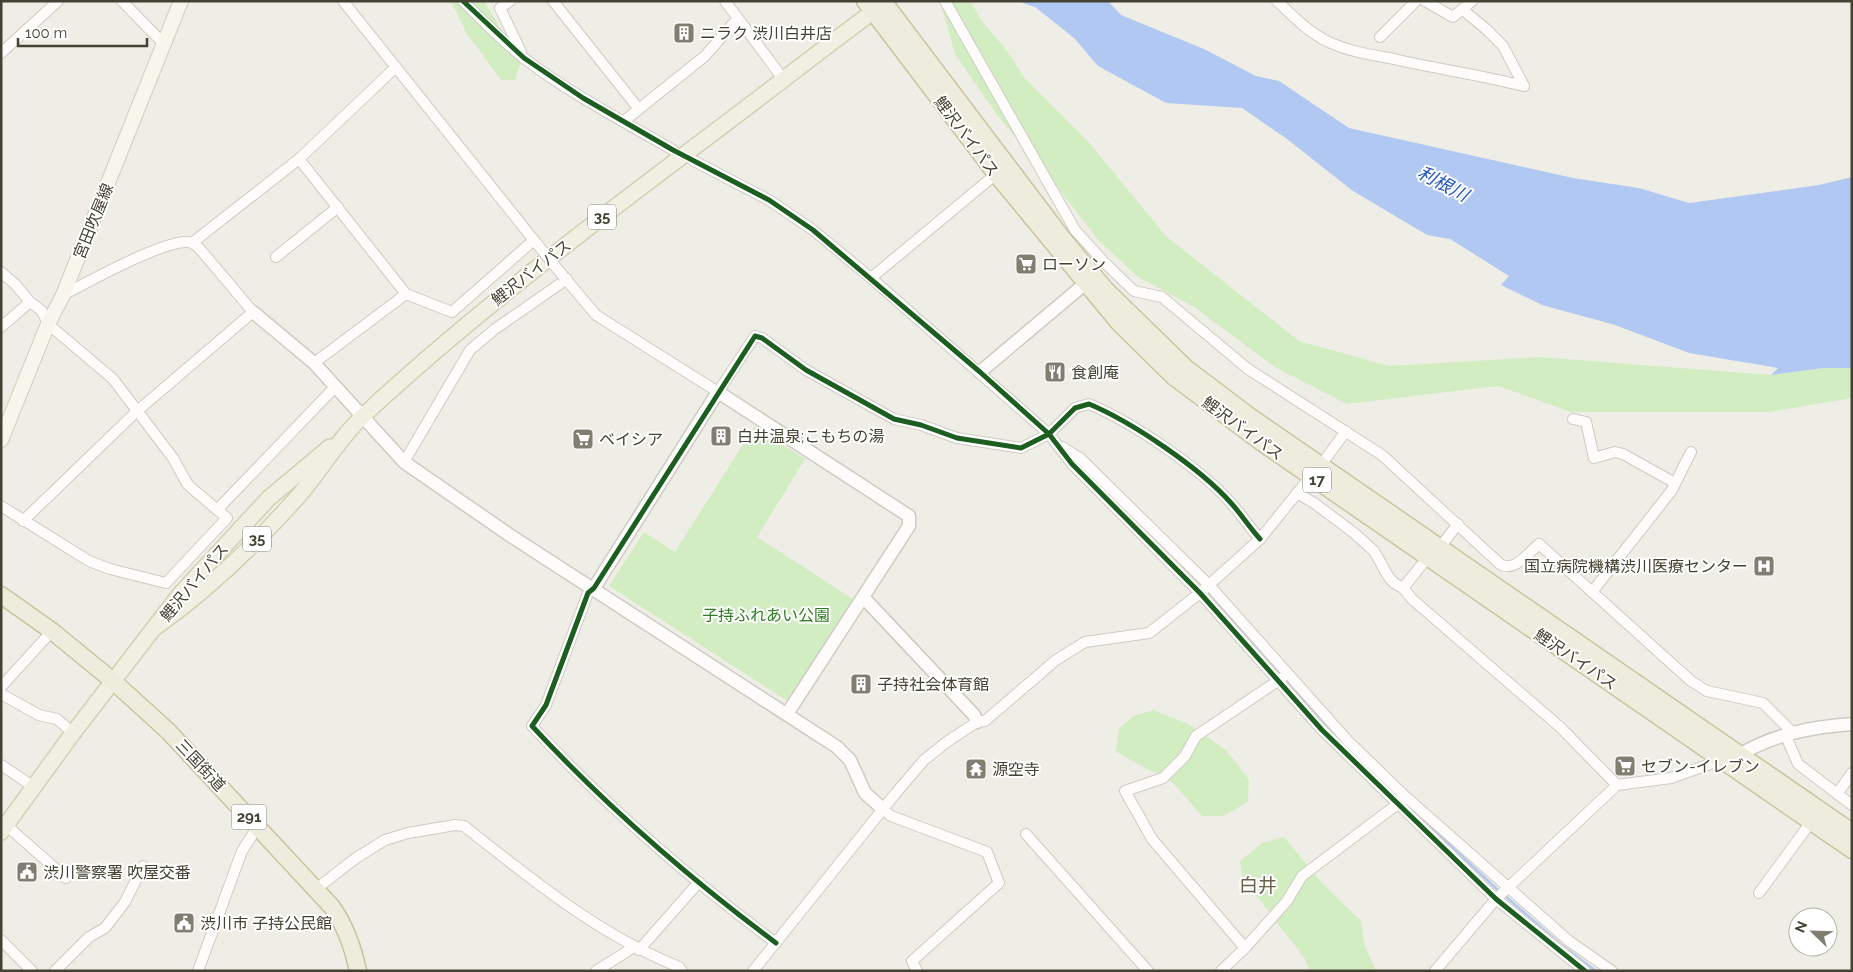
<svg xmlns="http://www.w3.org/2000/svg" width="1853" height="972" font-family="Raleway,'Noto Sans JP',sans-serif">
	<rect width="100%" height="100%" fill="#efeee6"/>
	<g fill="#d3edc3">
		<path d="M451,1H484L521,62L515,80H501L467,34Z"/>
		<path d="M940,1H971L980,19L1008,52L1024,77L1086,139L1166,236L1299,341L1389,366L1540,357L1771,375L1824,368H1852V398L1769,412H1571L1498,386L1347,404L1276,368L1194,307L1138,277L1099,241L1066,198L997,115L955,54Z"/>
		<path d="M754,427L805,459L757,537L856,601L789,702L609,586L644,532L675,552Z"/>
		<path d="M1153,710L1188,724L1227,751L1249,780L1248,802L1223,816H1202L1172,782L1116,752L1119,729L1133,716Z"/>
		<path d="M1284,837L1322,883L1361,921L1364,944L1376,971H1310L1305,959L1242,877L1240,861L1262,843Z"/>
	</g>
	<path fill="#b1c9f2" d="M1017,1H1108L1121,15L1204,49L1256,76L1279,81L1349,128L1573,178L1639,188L1689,203L1819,185L1852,177V368H1824L1771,375L1778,368L1689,353L1615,325L1542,305L1501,285L1509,276L1450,239L1427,235L1353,191L1287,139L1242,108L1166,103L1098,66L1074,38L1035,7Z"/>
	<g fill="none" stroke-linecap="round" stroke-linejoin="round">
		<g stroke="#b1c9f2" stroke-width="2.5">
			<path d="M1214,598L1281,675"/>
			<path d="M1285,679L1337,736"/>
			<path d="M1352,752L1361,761"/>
			<path d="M1405,803L1499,891"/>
			<path d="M1503,894L1560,944L1596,971"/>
		</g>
		<g stroke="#cdccc3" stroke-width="12">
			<g id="minor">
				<path d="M122,1L164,44"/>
				<path d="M343,1L537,244"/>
				<path d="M463,1C483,21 503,42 525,59C571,94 623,121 673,150"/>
				<path d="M510,1L500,8L521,52"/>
				<path d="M553,1L638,108"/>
				<path d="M725,1L784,80"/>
				<path d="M945,1L1075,230L1104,262L1134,291L1162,297L1248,369L1382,455L1500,564C1514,573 1528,553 1539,544L1691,681L1707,691L1763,703L1792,732"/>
				<path d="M1277,1C1294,17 1310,34 1331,43C1351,52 1373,55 1394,59C1437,69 1481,75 1524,86"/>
				<path d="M1425,1L1453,17L1472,1"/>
				<path d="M1463,10L1486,29L1503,46L1524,86"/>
				<path d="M1380,37L1416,1"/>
				<path d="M1,53L58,1"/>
				<path d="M624,121L705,56L738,18"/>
				<path d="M299,159L406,294L452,312L534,240"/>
				<path d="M694,161L769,200L813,230L871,278L1049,434L1072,464L1200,593L1322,730L1496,899L1585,971"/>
				<path d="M192,243L299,159L396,67"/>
				<path d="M276,257L338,207"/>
				<path d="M1,272L15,284L30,302L42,311L48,324L113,379L173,458L188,485L227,518L166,583L110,569L89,561L1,506"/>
				<path d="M564,277L596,315L718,392L755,336L762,338L806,370L894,419L921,425L957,438L1021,448L1049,434L1075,408L1089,404C1132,422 1200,468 1231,503C1241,514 1250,528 1260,539"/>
				<path d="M871,278L996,174"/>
				<path d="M1,327L30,302"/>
				<path d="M314,363L406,294"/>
				<path d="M1573,419L1586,422L1594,458L1615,452L1623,454L1675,483"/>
				<path d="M1062,447L1080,458L1209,585L1348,741L1406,797L1569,941L1612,971"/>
				<path d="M404,462L470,350L495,329L567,279"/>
				<path d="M1321,465L1346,431"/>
				<path d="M1297,493L1314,503L1354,533L1374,551L1388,576L1394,583L1403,588L1412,599L1560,727L1617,785"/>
				<path d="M217,510L335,387"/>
				<path d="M23,521L136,412L253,312L200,249C196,245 192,242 187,242C162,241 88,282 63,295"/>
				<path d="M1440,547L1458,524"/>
				<path d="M594,588L588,593L546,705L532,726C606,806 689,878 776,943"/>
				<path d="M1403,588L1428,557"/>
				<path d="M1592,592L1672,490L1691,452"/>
				<path d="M1,687L52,631"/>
				<path d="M1,694L39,715L57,719L73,733"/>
				<path d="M1785,734L1798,764L1852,805"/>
				<path d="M1,765L34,787"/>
				<path d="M1837,794L1852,773"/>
				<path d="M884,810L891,816L987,852L999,883L912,961L917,971"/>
				<path d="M6,825L66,878"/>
				<path d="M1026,834L1148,971"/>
				<path d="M316,889L356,858L385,840L408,833L455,825L464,826C531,879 599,935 679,967L682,971"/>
				<path d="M1759,893L1811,822"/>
				<path d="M1,940L32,971"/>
				<path d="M1245,948L1152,839L1125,791L1163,778L1185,756L1196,736L1282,678"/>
				<path d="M639,950L699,882"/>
				<path d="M55,971L89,937L105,928L125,902L143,866"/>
				<path d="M198,971L242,851L258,826"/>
				<path d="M596,971L634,947"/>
				<path d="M753,971L895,794L924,760L948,741L977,722L985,721L1056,660L1085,642L1149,633L1200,593L1260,539L1311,476"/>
				<path d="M1221,971L1245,948L1287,901L1302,876L1403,800"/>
				<path d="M1435,971L1496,899L1617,785L1671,778L1724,759"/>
			</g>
		</g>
		<g stroke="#cdccc3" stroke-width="15">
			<g id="tertiary">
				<path d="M253,312L314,363L404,462L508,534L837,747L850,760L865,793L884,810"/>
				<path d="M980,372L1093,277"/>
				<path d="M594,588L718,392L909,516V526L787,714"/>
				<path d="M864,598L974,715L977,722"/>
				<path d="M1739,755C1775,734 1811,727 1852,724"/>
			</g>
		</g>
		<g stroke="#cfcebc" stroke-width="16">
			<path id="secondary" d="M1,440L48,324L63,295L181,1"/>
		</g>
		<g stroke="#d3d0b1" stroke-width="18">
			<g id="primary">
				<path d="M156,627C209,589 258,542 301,493C323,467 340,437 365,414C472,315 588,227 705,139C764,95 822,49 882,5"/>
				<path d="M1,832L73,733L181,593L269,498L330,447"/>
			</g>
		</g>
		<g stroke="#c9c49e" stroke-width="19">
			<g id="trunk">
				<path d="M865,1L996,174L1119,323L1174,377L1261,442L1852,850"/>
				<path d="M883,1L1063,239L1105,289L1186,368L1248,415L1852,832"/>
				<path d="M1,595L52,631L113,681L168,731L332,907C346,927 353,947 358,971"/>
			</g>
		</g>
		<use href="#minor" stroke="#fdfcfb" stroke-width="10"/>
		<use href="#tertiary" stroke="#fdfcfb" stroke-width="12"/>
		<use href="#secondary" stroke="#f6f6ec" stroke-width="14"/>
		<use href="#primary" stroke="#f0f0e2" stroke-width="15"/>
		<use href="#trunk" stroke="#eeecdc" stroke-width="16"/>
		<g stroke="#cdccc3" stroke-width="12" stroke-linecap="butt">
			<path id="minor-bridge" d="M537,244L564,277"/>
		</g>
		<use href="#minor-bridge" stroke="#fdfcfb" stroke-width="10"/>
		<g stroke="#fff" stroke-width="8">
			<g id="cycleway">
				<path d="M463,1L524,58L583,98L673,150L769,200L813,230L980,372L1049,434L1072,464L1200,593L1322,730L1496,899L1585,971"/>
				<path d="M776,943C689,878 606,806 532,726L546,705L588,593L594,588L755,336L762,338L806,370L894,419L921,425L957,438L1021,448L1049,434L1075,408L1089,404C1132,422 1200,468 1231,503C1241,514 1250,528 1260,539"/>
			</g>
		</g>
		<use href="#cycleway" stroke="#1b5e20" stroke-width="5"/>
	</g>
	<defs>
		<g id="building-square" transform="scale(1.125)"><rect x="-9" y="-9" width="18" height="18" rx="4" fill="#807e71" stroke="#fff"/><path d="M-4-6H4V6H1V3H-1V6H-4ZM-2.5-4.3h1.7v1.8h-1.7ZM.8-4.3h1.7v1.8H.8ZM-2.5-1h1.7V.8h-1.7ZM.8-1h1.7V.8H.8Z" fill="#fff"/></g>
		<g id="supermarket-square" transform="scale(1.125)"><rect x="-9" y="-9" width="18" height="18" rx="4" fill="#807e71" stroke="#fff"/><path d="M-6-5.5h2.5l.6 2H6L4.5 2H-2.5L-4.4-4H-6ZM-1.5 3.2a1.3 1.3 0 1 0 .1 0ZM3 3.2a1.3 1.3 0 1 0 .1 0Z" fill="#fff"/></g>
		<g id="restaurant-square" transform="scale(1.125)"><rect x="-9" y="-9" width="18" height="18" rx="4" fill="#807e71" stroke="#fff"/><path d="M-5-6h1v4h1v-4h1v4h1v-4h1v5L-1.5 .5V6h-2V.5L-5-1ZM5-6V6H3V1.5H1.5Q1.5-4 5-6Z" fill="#fff"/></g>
		<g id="hospital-square" transform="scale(1.125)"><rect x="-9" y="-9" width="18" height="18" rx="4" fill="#807e71" stroke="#fff"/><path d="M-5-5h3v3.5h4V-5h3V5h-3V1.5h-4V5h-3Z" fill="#fff"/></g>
		<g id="temple-square" transform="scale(1.125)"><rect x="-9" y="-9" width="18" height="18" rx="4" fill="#807e71" stroke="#fff"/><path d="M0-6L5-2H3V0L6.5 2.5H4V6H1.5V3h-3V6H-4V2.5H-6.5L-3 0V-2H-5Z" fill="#fff"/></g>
		<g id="civic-square" transform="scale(1.125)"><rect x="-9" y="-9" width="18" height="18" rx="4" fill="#807e71" stroke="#fff"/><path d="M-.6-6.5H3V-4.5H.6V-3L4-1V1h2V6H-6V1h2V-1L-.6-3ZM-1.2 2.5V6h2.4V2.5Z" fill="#fff"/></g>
	</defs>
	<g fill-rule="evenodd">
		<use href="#building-square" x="684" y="33"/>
		<use href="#supermarket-square" x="1026" y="264"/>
		<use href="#restaurant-square" x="1055" y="372"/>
		<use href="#building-square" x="721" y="436"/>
		<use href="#supermarket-square" x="583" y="439"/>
		<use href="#hospital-square" x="1764" y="566"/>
		<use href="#building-square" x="861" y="684"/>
		<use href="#supermarket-square" x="1625" y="766"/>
		<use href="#temple-square" x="976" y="769"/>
		<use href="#civic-square" x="27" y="872"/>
		<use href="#civic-square" x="184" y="923"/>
	</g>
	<g text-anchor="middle" stroke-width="4" stroke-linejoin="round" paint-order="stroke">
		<g fill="#fff" stroke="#7c7b70" stroke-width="1">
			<rect x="588" y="204.5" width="28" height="25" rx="4"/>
			<rect x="1303" y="467.5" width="28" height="25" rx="4"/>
			<rect x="243" y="526.5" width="28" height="25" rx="4"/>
			<rect x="231.5" y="804.5" width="35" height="25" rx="4"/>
		</g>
		<g font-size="15" font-weight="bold" fill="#444232">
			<text x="602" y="222">35</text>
			<text x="1317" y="485">17</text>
			<text x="257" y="544">35</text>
			<text x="249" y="822">291</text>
		</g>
		<g font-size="16" fill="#444232" stroke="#fff" text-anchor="start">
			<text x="700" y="39">ニラク 渋川白井店</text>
			<text x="1042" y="270">ローソン</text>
			<text x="1071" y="378">食創庵</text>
			<text x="737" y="442">白井温泉;こもちの湯</text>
			<text x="599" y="445">ベイシア</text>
			<text x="1748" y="572" text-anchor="end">国立病院機構渋川医療センター</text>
			<text x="877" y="690">子持社会体育館</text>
			<text x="1641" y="772">セブン-イレブン</text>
			<text x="992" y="775">源空寺</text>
			<text x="43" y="878">渋川警察署 吹屋交番</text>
			<text x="200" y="929">渋川市 子持公民館</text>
		</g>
		<g font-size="16" fill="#444232" stroke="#fff">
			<text transform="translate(967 136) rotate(53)" y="6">鯉沢バイパス</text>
			<text transform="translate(93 221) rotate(-68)" y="6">宮田吹屋線</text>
			<text transform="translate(531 272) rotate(-38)" y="6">鯉沢バイパス</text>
			<text transform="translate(1243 428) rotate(36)" y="6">鯉沢バイパス</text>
			<text transform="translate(194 582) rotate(-50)" y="6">鯉沢バイパス</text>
			<text transform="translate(1576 659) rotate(34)" y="6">鯉沢バイパス</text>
			<text transform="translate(201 765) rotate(47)" y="6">三国街道</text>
		</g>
		<g font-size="16" fill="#2e7b21" stroke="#fff">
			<text x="766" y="621">子持ふれあい公園</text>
		</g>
		<g font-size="18" font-style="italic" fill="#2256b9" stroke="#fff">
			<text transform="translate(1443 184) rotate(28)" y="6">利根川</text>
		</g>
		<g font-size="19" fill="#686348" stroke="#fff">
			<text x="1258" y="892">白井</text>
		</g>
	</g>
	<rect width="1853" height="972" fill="none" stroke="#444232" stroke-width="5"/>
	<g transform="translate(1813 932) rotate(293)"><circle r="24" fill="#ffffff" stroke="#b4b3ad"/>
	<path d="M0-4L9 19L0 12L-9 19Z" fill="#807e71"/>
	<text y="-8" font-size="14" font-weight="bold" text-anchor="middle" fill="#444232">N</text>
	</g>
	<path d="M18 38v8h129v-8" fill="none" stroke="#444232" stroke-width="2.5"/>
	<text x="25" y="38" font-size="15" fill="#444232" stroke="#ffffff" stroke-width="4" paint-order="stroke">100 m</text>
</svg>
